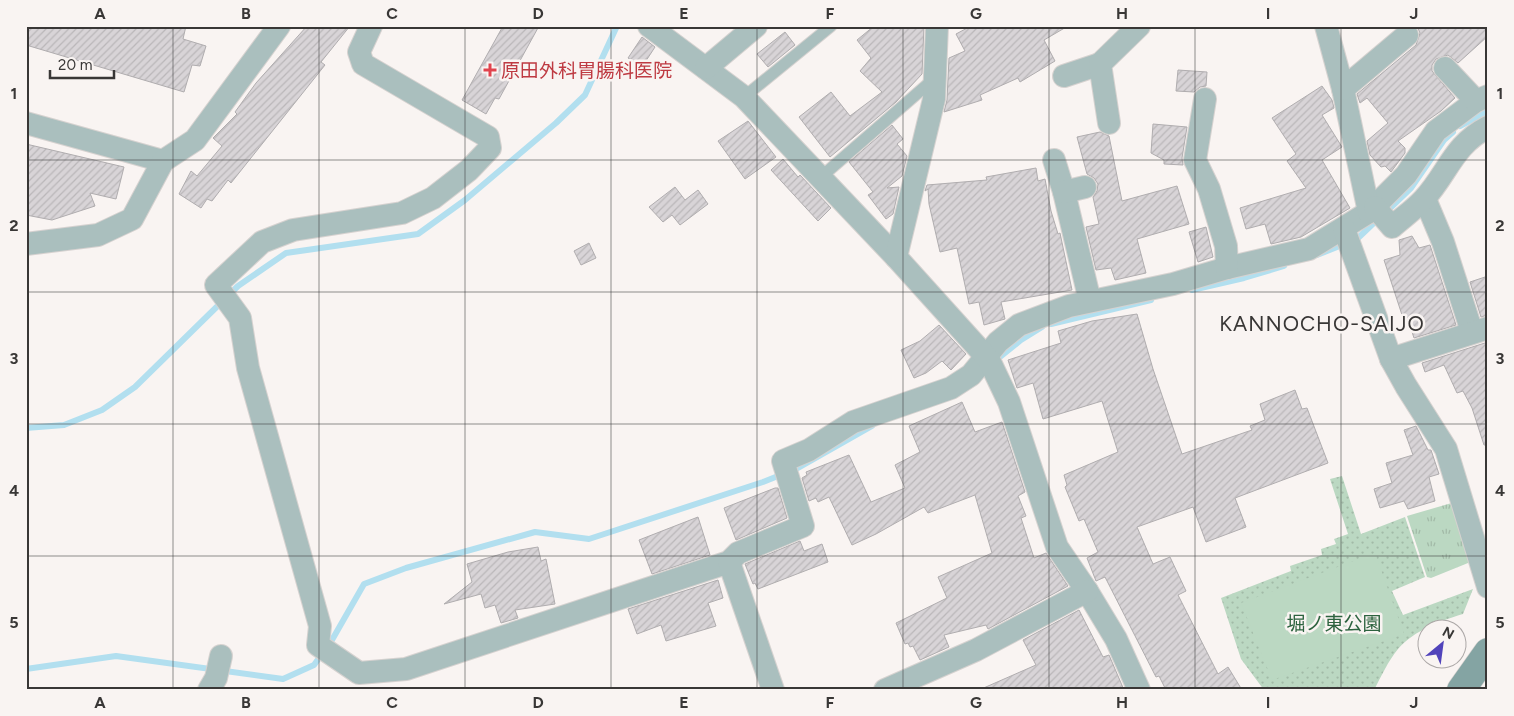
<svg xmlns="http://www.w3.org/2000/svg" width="1514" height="716" font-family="Figtree,'Noto Sans JP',sans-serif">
	<defs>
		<pattern id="grass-tufts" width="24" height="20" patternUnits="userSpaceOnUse" patternTransform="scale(1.25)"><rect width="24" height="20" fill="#bbd8c2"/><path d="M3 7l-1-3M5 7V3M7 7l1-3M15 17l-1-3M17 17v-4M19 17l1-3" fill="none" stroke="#a2baa7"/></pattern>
		<pattern id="park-dots" width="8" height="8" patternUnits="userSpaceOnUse" patternTransform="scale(1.25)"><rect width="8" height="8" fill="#bbd8c2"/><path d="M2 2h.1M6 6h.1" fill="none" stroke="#a2baa7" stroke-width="1.8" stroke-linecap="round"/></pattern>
		<pattern id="building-hatch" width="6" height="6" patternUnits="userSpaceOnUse" patternTransform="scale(1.25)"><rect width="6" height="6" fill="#d8d4d7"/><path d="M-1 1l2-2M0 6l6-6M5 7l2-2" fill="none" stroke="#bab7b9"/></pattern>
	</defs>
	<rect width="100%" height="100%" fill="#f9f4f2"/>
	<path fill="url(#grass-tufts)" d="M1455,502L1473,561L1431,578L1427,577L1407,516Z"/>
	<path fill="url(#park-dots)" d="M1342,476L1361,534L1405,517L1425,577L1392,591L1403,615L1473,589L1463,614C1440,621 1415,630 1398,649C1388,661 1381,677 1374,690H1264L1241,659L1221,598L1291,571L1290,566L1322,555L1321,549L1336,544L1334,539L1348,534L1330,479Z"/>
	<path fill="#bbd8c2" d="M1375,553L1404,634L1272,680L1241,603Z"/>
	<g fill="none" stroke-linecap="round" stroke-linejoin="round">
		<g stroke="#b2dfef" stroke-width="6">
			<path d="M1460,126L1488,111"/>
			<path d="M1386,212L1411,188L1444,140L1453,132"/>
			<path d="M1317,255L1357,239L1378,219"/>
			<path d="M1192,290L1244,278L1284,266"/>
			<path d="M1051,324L1151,300"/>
			<path d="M995,361L1021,340L1042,327"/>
			<path d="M26,428L64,425L102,410L135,387L238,286L286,253L418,234L465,200L556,123L585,95L617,26"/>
			<path d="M26,669L116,656L283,679L314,665L332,640L364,584L406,568L535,532L589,539L763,482L798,468L872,426"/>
		</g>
	</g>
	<g fill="url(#building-hatch)" stroke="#b0adaf">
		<path d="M26,26H186L183,39L206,46L200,66L192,65L184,92L26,45Z"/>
		<path d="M307,26H350L321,62L325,65L231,183L228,180L212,201L207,199L201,208L179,194L191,171L197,176L222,146L213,138L237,114L235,112L256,83Z"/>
		<path d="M503,26H539L499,99L495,98L486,114L462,100Z"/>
		<path d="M874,26H924L922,74L896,102L830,157L799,117L831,92L850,116L882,92L860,71L871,58L857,40Z"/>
		<path d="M971,26H1068L1044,40L1055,61L1020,82L1018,78L980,95L982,100L944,112L947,100L949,58L965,51L956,34Z"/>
		<path d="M1417,26H1488V36L1458,63L1448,55L1436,59L1432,65V71L1455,98L1441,111L1398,141L1405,148V153L1391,172L1385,166L1381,167L1370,155L1367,141L1388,123L1367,98L1360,103L1357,94L1416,45L1420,33Z"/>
		<path d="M785,32L795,45L768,67L757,54Z"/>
		<path d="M642,37L655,47L642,67L628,58Z"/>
		<path d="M1178,70L1207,72L1206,86L1200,87L1194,92L1176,91Z"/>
		<path d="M1322,86L1332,100L1334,108L1322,115L1342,147L1322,160L1350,208L1301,237L1271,244L1265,224L1246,229L1240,208L1306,188L1287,161L1296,154L1272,118Z"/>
		<path d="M748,121L776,157L745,179L718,141Z"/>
		<path d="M1153,124L1187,127L1182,158L1183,165L1164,164V160L1151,153Z"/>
		<path d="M892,125L903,139L897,144L907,156L902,176L887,188L899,187L893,214L886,219L868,195L873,192L849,162Z"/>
		<path d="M1100,132L1109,136L1122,201L1177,186L1189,224L1137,239L1146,273L1115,280L1111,268L1096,270L1086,227L1099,224L1093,197L1097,191L1098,184L1094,178L1087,174L1077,137Z"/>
		<path d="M26,144L124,167L116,199L90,193L95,206L52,220L26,215Z"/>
		<path d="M783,159L798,177L800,175L831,208L818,221L771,170Z"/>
		<path d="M1036,168L1038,181L1045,179L1051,211L1058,234L1060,233L1072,290L1001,302L1005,319L984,325L979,302L969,304L957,248L940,252L929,204L928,189L925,191L927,185L987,180L986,177Z"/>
		<path d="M675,187L685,200L698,190L708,204L680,225L672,215L663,222L649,207Z"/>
		<path d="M1206,227L1213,257L1198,262L1189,232Z"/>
		<path d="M1412,236L1419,248L1430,245L1456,325L1414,338L1408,320L1404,321L1384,260L1400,255L1399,240Z"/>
		<path d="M589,243L596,258L581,265L574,251Z"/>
		<path d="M1488,276V315L1481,317L1470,282Z"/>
		<path d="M1137,314L1153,369L1182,454L1252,430L1250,426L1265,420L1260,404L1295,390L1302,409L1307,408L1328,463L1235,498L1246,527L1206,542L1193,507L1137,527L1153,564L1170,557L1186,591L1178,595L1218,674L1228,667L1242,690H1166L1159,676L1156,677L1105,577L1096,581L1087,558L1098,552L1084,519L1079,521L1065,487L1067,485L1064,475L1118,452L1102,401L1043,419L1033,383L1017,388L1008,360L1061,343L1058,331L1092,321Z"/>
		<path d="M939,325L966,354L951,370L942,361L926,373L914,378L901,350L920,341Z"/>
		<path d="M1488,342V445H1484L1472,408L1463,391L1457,393L1444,365L1425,372L1422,363Z"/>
		<path d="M962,402L975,432L1002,422L1025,492L1018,496L1026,516L1021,518L1034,558L1046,553L1068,586L988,629L986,625L944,635L949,647L920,660L913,646L910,647L908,643L905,644L896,623L947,598L938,577L992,553L975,495L928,513L924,507L876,534L852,545L829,497L818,502L816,498L809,501L802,478L807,475L806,472L849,455L871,502L905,488L895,465L920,452L909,426Z"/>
		<path d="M1416,426L1428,450H1431L1439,474L1429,477L1435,501L1408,509L1404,501L1380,508L1374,489L1392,483L1386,463L1413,455L1404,430Z"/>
		<path d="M775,488H778L787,518L736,540L724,508Z"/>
		<path d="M698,517L710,555L652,574L639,540Z"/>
		<path d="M800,541L804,551L822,544L828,562L758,589L755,583L753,584L745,564Z"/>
		<path d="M538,547L541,561L546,559L555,604L515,610L518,618L501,623L495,605L485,608L481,594L444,604L472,582L467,564L508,552Z"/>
		<path d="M718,580L723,598L708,603L716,626L666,641L661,625L637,634L628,609Z"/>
		<path d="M1079,610L1103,657L1109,655L1124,690H979L1036,665L1023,640Z"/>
	</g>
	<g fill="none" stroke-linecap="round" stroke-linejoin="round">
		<g stroke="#d6d2d0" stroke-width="13">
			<g id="service">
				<path d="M744,97L831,26"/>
				<path d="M821,177L935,78"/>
			</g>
		</g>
		<g stroke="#d6d2d0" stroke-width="24">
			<g id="minor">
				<path d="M371,26L359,52L363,64L488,137L490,148L469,170L433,198L402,213L293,230L262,242L216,285L240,318L248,368L320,626L318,645L359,673L406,669L729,562L738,553L803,526L783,461L809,450L853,422L951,388L971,375L998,342L1019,325L1069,306L1173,284L1227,268L1309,249L1369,212L1406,175L1436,131L1476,101L1488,96"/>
				<path d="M649,26L744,97L896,257L989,360L1009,402L1057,547L1087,591L1116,639L1139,690"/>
				<path d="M1326,26L1343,89L1369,212"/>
				<path d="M706,68L756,26"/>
				<path d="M1445,68L1476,101"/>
				<path d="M1064,76L1100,64"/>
				<path d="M1343,89L1407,35"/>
				<path d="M1205,99L1195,160L1209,189L1226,246L1227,268"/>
				<path d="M26,123L163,161"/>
				<path d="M1109,123L1100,64L1139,26"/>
				<path d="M1054,160L1064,192L1090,301"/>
				<path d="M1064,192L1085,187"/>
				<path d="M1425,199L1443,242L1472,332"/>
				<path d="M1375,207L1392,227C1402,218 1415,209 1424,199C1448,173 1453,145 1488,127"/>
				<path d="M1344,229L1391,359L1406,386L1446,449L1488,587"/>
				<path d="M26,244L98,235L132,219L163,161L195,140L279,26"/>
				<path d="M896,257L934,99L937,26"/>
				<path d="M1391,359L1488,328"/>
				<path d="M729,562L773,690"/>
				<path d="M209,690L216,678L221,656"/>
				<path d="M885,690L976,650L1087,591"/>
			</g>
		</g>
		<g stroke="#d6d2d0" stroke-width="29">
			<path id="secondary" d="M1461,690L1488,652"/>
		</g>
		<use href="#service" stroke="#aabfbe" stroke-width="11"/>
		<use href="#minor" stroke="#aabfbe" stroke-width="22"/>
		<use href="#secondary" stroke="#84a4a3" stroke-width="28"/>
	</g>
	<path fill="none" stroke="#393736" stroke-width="1" stroke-opacity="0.55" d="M173,26V690M319,26V690M465,26V690M611,26V690M757,26V690M903,26V690M1049,26V690M1195,26V690M1341,26V690M26,160H1488M26,292H1488M26,424H1488M26,556H1488"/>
	<path fill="#e0444e" stroke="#f9f4f2" stroke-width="2" d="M487.5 62.5h5v5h5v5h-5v5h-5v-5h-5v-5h5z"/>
	<g text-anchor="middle" stroke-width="5" stroke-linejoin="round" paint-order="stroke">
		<g font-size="19" fill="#be3a42" stroke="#f9f4f2" text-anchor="start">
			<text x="501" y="77">原田外科胃腸科医院</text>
		</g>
		<g font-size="19" fill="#2d633f" stroke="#f9f4f2">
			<text x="1334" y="630">堀ノ東公園</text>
		</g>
		<g font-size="21" letter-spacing="1" fill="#393736" stroke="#f9f4f2">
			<text x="1322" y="331">KANNOCHO-SAIJO</text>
		</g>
	</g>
	<rect width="1514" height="716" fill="none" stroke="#f9f4f2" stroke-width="55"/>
	<g transform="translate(1442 644) rotate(29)"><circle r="24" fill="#f9f4f2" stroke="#aca8a7"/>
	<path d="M0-4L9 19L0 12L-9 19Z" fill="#5143bb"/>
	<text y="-8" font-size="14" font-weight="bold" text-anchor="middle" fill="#393736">N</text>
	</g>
	<path d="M50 70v8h64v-8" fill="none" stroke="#393736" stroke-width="2.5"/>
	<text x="58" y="70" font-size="15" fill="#393736" stroke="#f9f4f2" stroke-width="4" paint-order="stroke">20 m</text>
	<rect x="28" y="28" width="1458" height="660" fill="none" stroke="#393736" stroke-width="2"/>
	<g font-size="16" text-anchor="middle" font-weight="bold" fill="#393736">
		<text x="100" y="19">A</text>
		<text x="246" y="19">B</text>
		<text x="392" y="19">C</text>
		<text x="538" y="19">D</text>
		<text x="684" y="19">E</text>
		<text x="830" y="19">F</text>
		<text x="976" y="19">G</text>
		<text x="1122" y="19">H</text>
		<text x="1268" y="19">I</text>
		<text x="1414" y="19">J</text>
		<text x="14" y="99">1</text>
		<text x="1500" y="99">1</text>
		<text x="14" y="231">2</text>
		<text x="1500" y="231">2</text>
		<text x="14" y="364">3</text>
		<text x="1500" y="364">3</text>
		<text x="14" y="496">4</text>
		<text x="1500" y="496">4</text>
		<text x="14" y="628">5</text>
		<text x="1500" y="628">5</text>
		<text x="100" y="708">A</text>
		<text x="246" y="708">B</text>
		<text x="392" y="708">C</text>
		<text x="538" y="708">D</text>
		<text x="684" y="708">E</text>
		<text x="830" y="708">F</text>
		<text x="976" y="708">G</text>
		<text x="1122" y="708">H</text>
		<text x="1268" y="708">I</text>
		<text x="1414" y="708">J</text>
	</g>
</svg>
